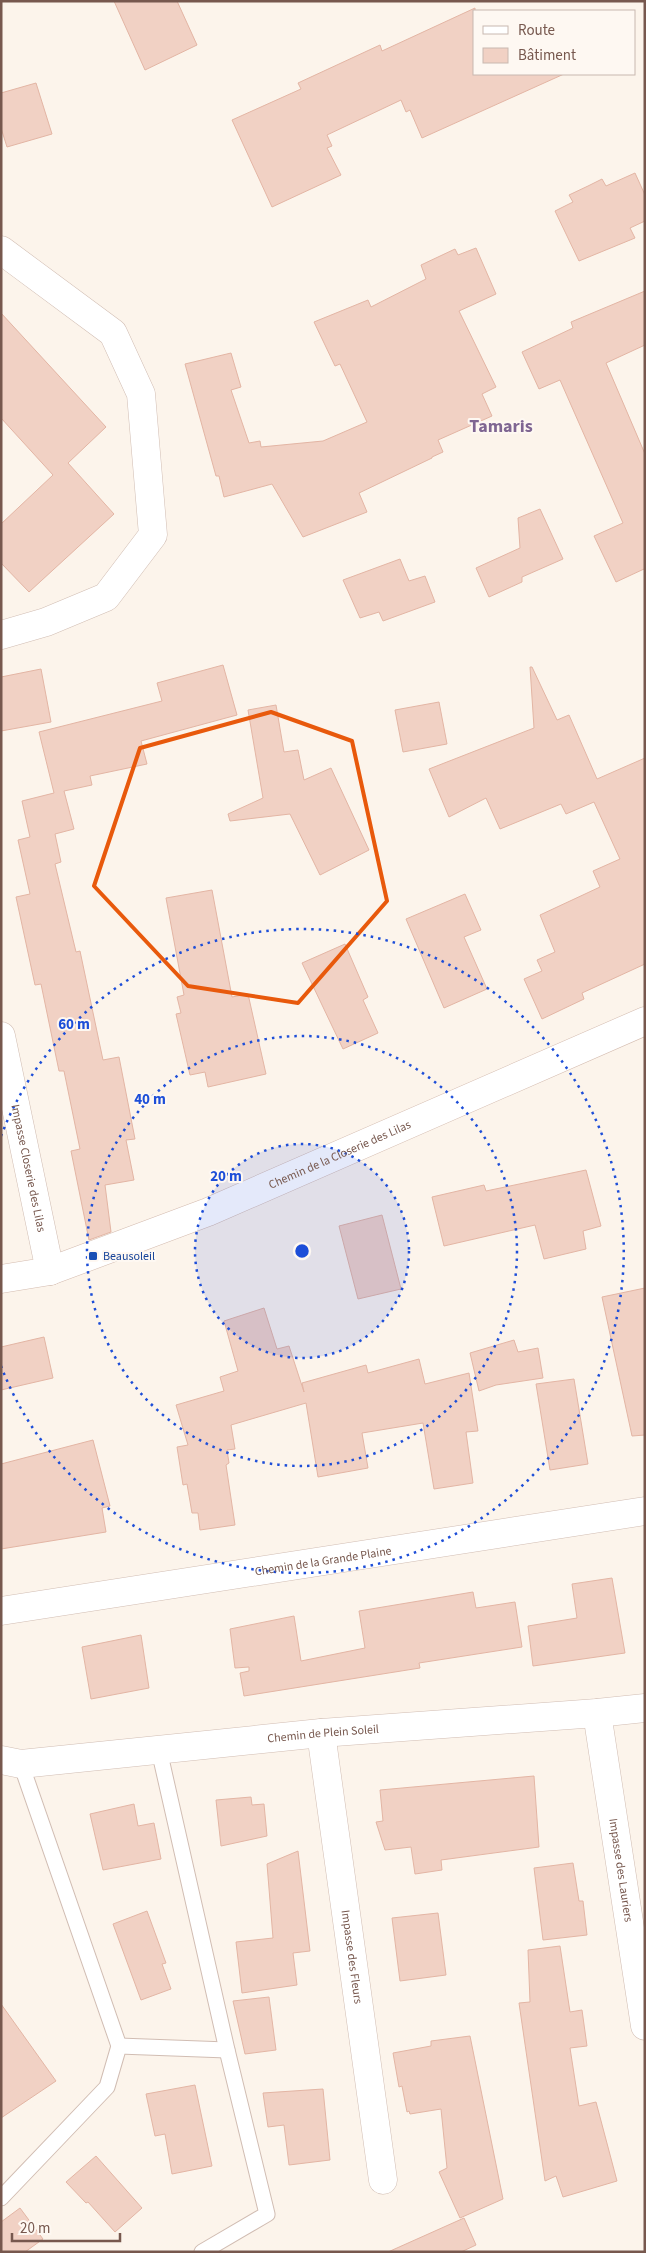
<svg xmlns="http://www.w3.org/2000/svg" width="646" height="2253" font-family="'Source Sans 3',sans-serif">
	<rect width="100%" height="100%" fill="#fcf4eb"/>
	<g fill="#f1d1c4" stroke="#e3b5a4">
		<path d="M114,1H177L197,45L145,70Z"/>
		<path d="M475,8V74H564L422,138L410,110L406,112L401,100L327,135L332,146L327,148L341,175L272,207L232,120L301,89L298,83L380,45L382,51Z"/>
		<path d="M36,83L52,134L7,147L1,128V93Z"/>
		<path d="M635,173L645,195V221L630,228L635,238L579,261L555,211L573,202L569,195L588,186L602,179L606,186Z"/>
		<path d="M476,248L496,294L459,311L496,387L482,394L492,416L438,440L443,452L432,457V458L359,493L367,512L303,537L272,484L224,497L219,476H216L185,364L231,353L241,387L231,390L249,443L260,441L261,447L323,441L367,422L340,364L335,366L314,322L368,300L371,307L426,279L421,265L455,249L458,255Z"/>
		<path d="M645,291V345L606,363L645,454V572L644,569L616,582L594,536L623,523L560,380L539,389L522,352L573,328L571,322Z"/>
		<path d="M1,313L106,427L68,463L114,514L29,592L1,563V524L53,475L1,418Z"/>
		<path d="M540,509L563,559L522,577V582L489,597L476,568L520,548L518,518Z"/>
		<path d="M400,559L409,581L425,576L435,602L383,621L379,612L360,618L343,580Z"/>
		<path d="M223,665L237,715L141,741L147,764L90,776L92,785L64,791L74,829L55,834L61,862L55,864L76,952L80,951L103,1060L119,1057L135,1139L126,1140L134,1180L105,1185L111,1232L89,1240L71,1151L80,1149L64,1071H59L41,984L35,985L16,897L30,894L18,840L30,837L22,801L54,793L39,732L162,701L157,683Z"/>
		<path d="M530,667H532L557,720L569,715L597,779L645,758V964L582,993L584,999L542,1019L524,979L542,971L537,960L555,952L540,915L600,887L593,871L620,859L594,802L566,814L561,804L500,829L486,798L449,817L429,769L534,728Z"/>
		<path d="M41,669L51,722L1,731V677Z"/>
		<path d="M439,702L447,744L403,752L395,710Z"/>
		<path d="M276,705L284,752L298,750L304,780L331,768L369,850L320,875L290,814L230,821L228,814L263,798L248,710Z"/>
		<path d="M212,890L232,997L248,994L266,1074L208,1087L205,1072L190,1075L176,1014L181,1013L177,997L184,995L166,898Z"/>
		<path d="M465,894L481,930L464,937L487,989L444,1008L406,919Z"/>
		<path d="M345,944L368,997L363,1000L378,1033L343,1049L302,963Z"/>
		<path d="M586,1170L601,1226L583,1231L586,1249L544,1259L535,1225L444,1246L432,1197L484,1185L486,1191Z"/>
		<path d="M382,1215L401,1289L358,1299L339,1226Z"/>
		<path d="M645,1288V1435L632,1436L602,1297Z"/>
		<path d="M264,1308L277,1349L289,1346L304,1392L302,1383L366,1365L368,1373L419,1359L425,1384L469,1373L478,1431L466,1432L473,1483L434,1489L423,1423L362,1433L368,1468L318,1477L306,1403L231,1425L235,1449L227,1450L229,1463L226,1465L235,1525L200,1530L198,1513H192L187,1484L183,1485L177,1447L188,1445L176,1405L224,1391L220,1377L238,1371L224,1321Z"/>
		<path d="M44,1337L53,1378L1,1390V1347Z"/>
		<path d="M514,1340L518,1352L538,1348L543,1378L496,1385L479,1391L470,1353Z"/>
		<path d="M574,1379L588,1464L550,1470L536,1384Z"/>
		<path d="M93,1440L110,1506L102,1508L106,1532L1,1549V1464Z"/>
		<path d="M612,1578L625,1653L533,1666L528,1626L577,1618L572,1584Z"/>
		<path d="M473,1592L476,1608L515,1602L522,1647L419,1663L420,1668L244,1696L240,1673L249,1671V1667L235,1668L230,1629L294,1616L301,1661L365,1648L359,1611Z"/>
		<path d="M141,1635L149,1688L91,1699L82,1647Z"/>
		<path d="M534,1776L539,1847L441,1860L442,1870L415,1874L411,1847L385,1850L376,1822L383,1821L380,1790Z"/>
		<path d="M251,1797L252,1805L264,1804L267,1836L221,1846L216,1800Z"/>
		<path d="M134,1804L138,1826L154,1823L161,1859L103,1870L90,1814Z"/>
		<path d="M298,1851L310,1951L293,1953L297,1985L242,1993L236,1942L273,1938L267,1864Z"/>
		<path d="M573,1863L579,1901H583L587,1935L543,1940L534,1868Z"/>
		<path d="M147,1911L166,1963L162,1964L171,1989L141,2000L113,1924Z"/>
		<path d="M438,1913L446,1975L400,1981L392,1918Z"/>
		<path d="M560,1946L570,2012L582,2010L587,2046L570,2048L579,2106L596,2102L617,2181L563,2197L556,2176L545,2181L519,2003L530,2002L528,1950Z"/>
		<path d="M269,1997L276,2050L245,2054L233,2001Z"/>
		<path d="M1,2004L56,2081L1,2118Z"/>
		<path d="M470,2036L503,2199L460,2218L439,2172L447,2168L441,2109L410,2114L409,2111L407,2112L402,2086L399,2087L393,2053L431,2046V2041Z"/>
		<path d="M195,2085L212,2166L172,2174L165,2134L155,2136L146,2094Z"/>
		<path d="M323,2089L330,2160L289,2165L284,2125L268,2127L263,2093Z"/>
		<path d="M96,2156L142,2208L115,2232L88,2202L86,2203L66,2182Z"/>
		<path d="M20,2208L43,2239L25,2252H1V2222Z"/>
		<path d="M464,2218L476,2245L461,2252H388Z"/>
	</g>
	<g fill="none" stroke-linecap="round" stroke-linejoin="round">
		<g stroke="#d1bdb3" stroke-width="17">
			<g id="lane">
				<path d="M159,1750L227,2050L267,2214L202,2252"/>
				<path d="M21,1764L119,2046"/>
				<path d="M1,2198L107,2087L119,2046L227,2050"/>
			</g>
		</g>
		<g stroke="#d1bdb3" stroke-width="29">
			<g id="street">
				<path d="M1,250L113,333L141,394L153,535L106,597L46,622L1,635"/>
				<path id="s1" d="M1,1036L50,1271"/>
				<path id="s2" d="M1,1611L645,1511"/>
				<path id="s3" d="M597,1713L645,2026"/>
				<path id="s4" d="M321,1733L383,2180"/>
				<path id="s5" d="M1,1760L21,1764L321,1733L597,1713L645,1708"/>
			</g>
		</g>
		<g stroke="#d4bcb0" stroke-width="29">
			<g id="secondary">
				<path id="s6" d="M1,1279L50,1271L208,1212L645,1021"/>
			</g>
		</g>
		<use href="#lane" stroke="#fff" stroke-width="15"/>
		<use href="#street" stroke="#fff" stroke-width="28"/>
		<use href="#secondary" stroke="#fff" stroke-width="28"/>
	</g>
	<path fill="none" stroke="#e8590c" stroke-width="4" stroke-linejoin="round" d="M271,712L352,741L387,901L298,1003L188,986L94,886L140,748Z"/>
	<circle cx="302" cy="1251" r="107" fill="#1d4ed8" fill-opacity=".12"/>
	<g fill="none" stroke="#1d4ed8" stroke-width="2.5" stroke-dasharray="2.5 5">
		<circle cx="302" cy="1251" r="107"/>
		<circle cx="302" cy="1251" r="215"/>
		<path d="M1 1136A322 322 0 1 1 1 1366"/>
	</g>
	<rect fill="#1a4fb4" stroke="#fef8f2" stroke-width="2" x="88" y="1251" width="10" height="10" rx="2.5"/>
	<g text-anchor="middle" stroke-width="4" stroke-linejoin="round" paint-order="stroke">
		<g font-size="12" fill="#77584e" stroke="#fef8f2">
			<text dy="4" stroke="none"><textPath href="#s6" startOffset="362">Chemin de la Closerie des Lilas</textPath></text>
			<text dy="4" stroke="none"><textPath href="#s1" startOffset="135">Impasse Closerie des Lilas</textPath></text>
			<text dy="4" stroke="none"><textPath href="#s2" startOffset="326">Chemin de la Grande Plaine</textPath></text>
			<text dy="4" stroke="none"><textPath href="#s5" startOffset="324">Chemin de Plein Soleil</textPath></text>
			<text dy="4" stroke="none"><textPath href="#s3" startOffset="159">Impasse des Lauriers</textPath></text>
			<text dy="4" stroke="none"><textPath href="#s4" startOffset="226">Impasse des Fleurs</textPath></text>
		</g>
		<g font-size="12" fill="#164399" stroke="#fef8f2" text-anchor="start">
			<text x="103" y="1260">Beausoleil</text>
		</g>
		<g font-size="18" font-weight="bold" fill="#7f6692" stroke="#fef8f2">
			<text x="501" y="432">Tamaris</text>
		</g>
	</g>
	<circle cx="302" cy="1251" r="8" fill="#1d4ed8" stroke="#fef8f2" stroke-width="2.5"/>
	<g font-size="15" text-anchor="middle" font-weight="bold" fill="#1d4ed8" stroke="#fef8f2" stroke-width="4" stroke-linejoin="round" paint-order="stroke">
		<text x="74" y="1029">60 m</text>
		<text x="150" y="1104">40 m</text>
		<text x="226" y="1181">20 m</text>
	</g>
	<rect width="646" height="2253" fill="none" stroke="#77584e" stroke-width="5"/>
	<rect x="473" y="10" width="162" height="65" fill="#fef8f2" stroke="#c8b8b0"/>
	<rect x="483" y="26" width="25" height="8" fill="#ffffff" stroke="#c8b8b0"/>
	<text x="518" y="35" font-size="15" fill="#77584e">Route</text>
	<rect x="483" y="48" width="25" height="15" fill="#f1d1c4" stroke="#c8b8b0"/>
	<text x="518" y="60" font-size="15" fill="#77584e">Bâtiment</text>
	<path d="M12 2233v8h108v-8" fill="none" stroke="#77584e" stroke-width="2.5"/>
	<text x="20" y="2233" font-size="15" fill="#77584e" stroke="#fef8f2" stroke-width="4" paint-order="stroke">20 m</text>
</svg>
